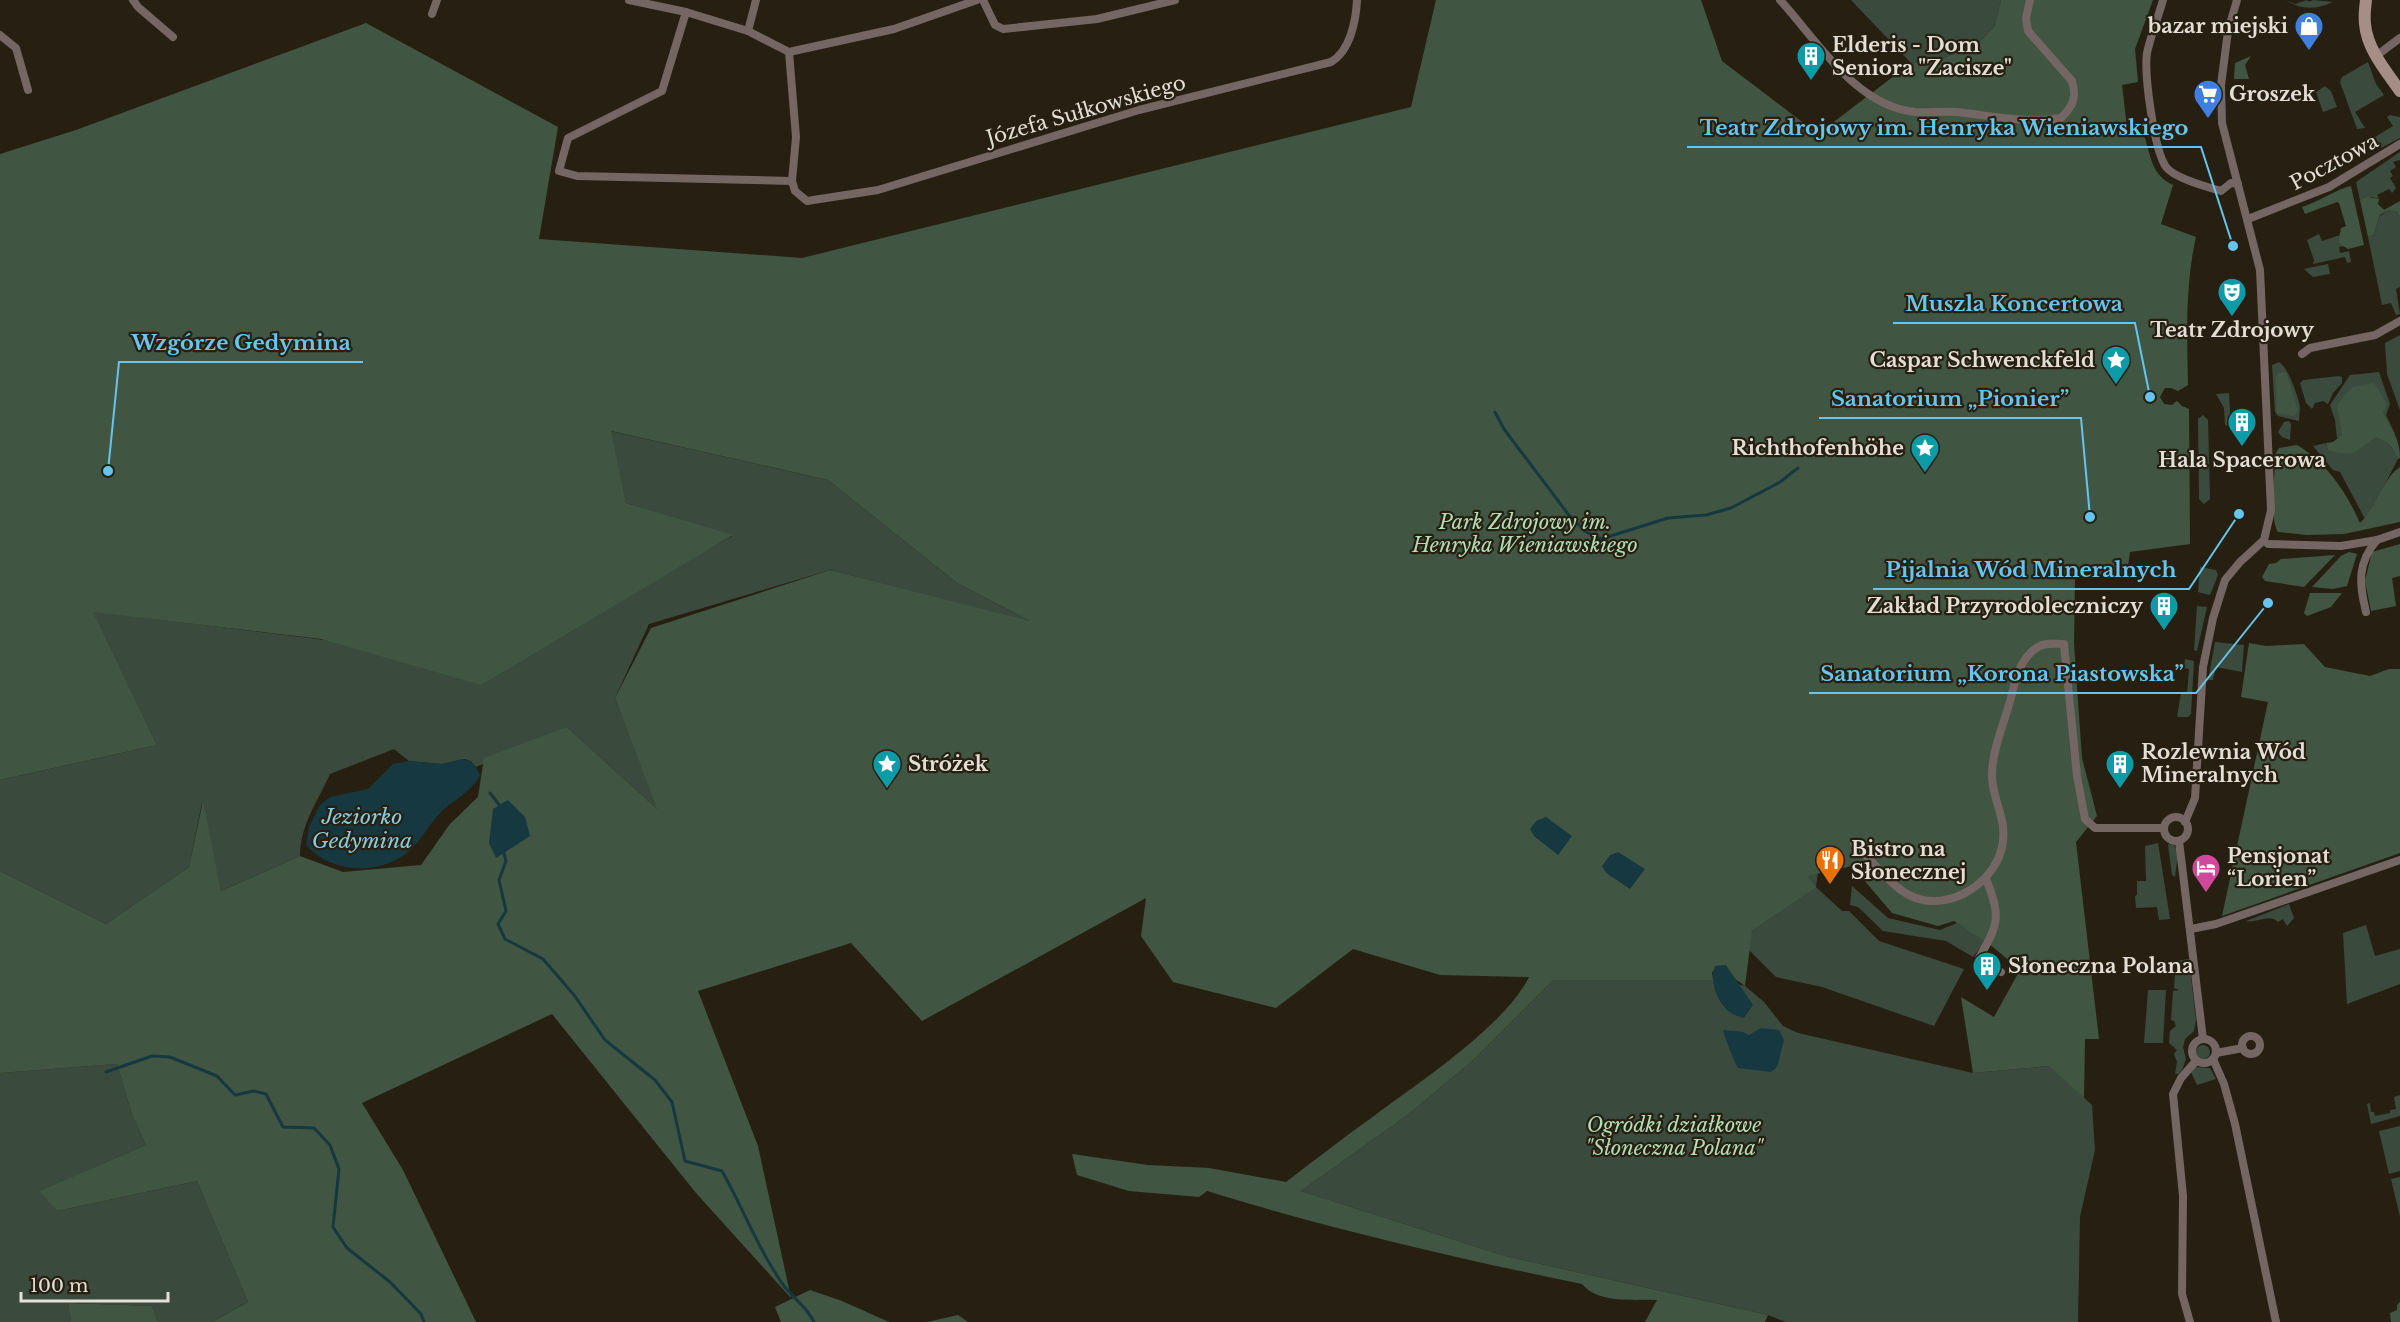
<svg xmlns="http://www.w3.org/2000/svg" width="2400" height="1322" font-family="'Libre Baskerville',serif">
	<rect width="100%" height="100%" fill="#272012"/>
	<g fill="#3a4a3c">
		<path d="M1851,0H2001L1994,27L1979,42L1937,61L1911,63Z"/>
		<path d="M2285,0L2295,4L2307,0L2309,2L2313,0L2333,2C2315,10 2302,10 2285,0Z"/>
		<path d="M2368,62L2376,84L2384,95L2355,112L2365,128L2357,129L2340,82L2342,77Z"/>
		<path d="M2325,86L2331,91L2337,107L2323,112L2316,92Z"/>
		<path d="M2390,115L2400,117V138L2381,148L2375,137L2393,126L2387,117Z"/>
		<path d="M2400,152V160L2393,162L2396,167L2390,171L2393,176L2390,178L2396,188L2392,193L2389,189L2377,195L2379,199L2372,197L2360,200L2356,182Z"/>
		<path d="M2389,210L2397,212L2400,217V287L2396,289L2400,314L2396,315L2391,303L2382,305L2368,237L2374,234L2380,216Z"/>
		<path d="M2319,234L2322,241L2340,235L2338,243L2344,246L2339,247L2340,253L2349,251L2351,262L2347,263L2345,257L2313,264L2314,260L2307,240Z"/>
		<path d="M2328,264L2330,274L2313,277L2304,269Z"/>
		<path d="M2400,335V410L2387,374L2385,343Z"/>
		<path d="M2279,362C2288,367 2298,396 2300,407C2300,411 2299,417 2299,421L2278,416L2275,412L2272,365Z"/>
		<path d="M2379,372L2390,404L2386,415L2395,434L2337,438L2335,420L2330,405L2350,375Z"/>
		<path d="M2339,376L2342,377V383L2333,393L2328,404L2323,401L2315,403L2312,409L2306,403L2300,383L2303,380Z"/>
		<path d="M2229,393L2231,427L2225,425L2224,408L2216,394Z"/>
		<path d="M2203,415L2208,420L2210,499L2204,504L2199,499L2198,419Z"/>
		<path d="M2289,421L2291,424L2290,440L2282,437L2278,432L2284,422Z"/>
		<path d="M610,431L828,480L957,583L1034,623L830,570L649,624L615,698L658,810L567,727L476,767L471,761L464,759L442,764L409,761L394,749L330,774C318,801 300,825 300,856L221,891L202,803L189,867L106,924L0,871V780L157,745L92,611L333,641L613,604L732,536L626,503Z"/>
		<path d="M2375,438C2389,441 2392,447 2398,459L2369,514L2365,519L2340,472L2333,470L2313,446L2326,443L2328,450H2359Z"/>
		<path d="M2200,567L2216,570L2218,575L2210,595L2198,592Z"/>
		<path d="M2197,606L2207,607L2197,651L2194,650Z"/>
		<path d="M1456,614L1821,849L1816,887L1842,911H1849L1879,941L1964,969L1934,1026L1822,987L1776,977L1744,945L1752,931L1795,901Z"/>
		<path d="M2215,642L2244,645L2242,672L2216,667L2213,680H2208Z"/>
		<path d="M2185,659L2194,661L2191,714L2188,717H2177L2181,693H2187L2189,669L2184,668Z"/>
		<path d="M2158,843L2170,919L2159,920L2157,907L2136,908L2135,896L2137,895V881H2146L2145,846Z"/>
		<path d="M2168,844L2174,845L2178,853L2175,877L2172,875Z"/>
		<path d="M1852,886L1888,918L1940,930L1957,923L1986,941L1973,957L1946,941L1883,931L1858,907L1850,905Z"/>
		<path d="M2289,904L2294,918L2287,926L2283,919L2278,922C2269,913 2259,923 2246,921Z"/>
		<path d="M2366,925L2375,956L2400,949V984L2347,1004L2343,933Z"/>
		<path d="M2189,959L2196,1020L2194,1031L2185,1039L2183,1047L2186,1059L2182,1070L2178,1074H2175L2177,1062L2174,1054L2177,1050L2169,1043L2170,1031L2176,1026L2174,1021L2171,1020L2173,991L2179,990L2174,988L2176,961Z"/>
		<path d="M1553,980H1720L1745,986L1764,1002L1783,1026L1798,1033L1973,1073L2050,1066L2092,1105L2095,1150L2080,1217L2078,1322H1786L1768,1315L1505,1256L1301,1191L1406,1116L1470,1063Z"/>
		<path d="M2148,990H2166L2163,1043H2144Z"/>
		<circle cx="2203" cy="1052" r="7"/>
		<path d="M117,1064L132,1115L146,1145L40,1191L57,1211L197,1181L248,1302L212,1322H158L152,1306L68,1303L71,1322H0V1073Z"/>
		<path d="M2195,1067L2210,1068L2216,1079L2197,1085L2191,1072Z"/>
		<path d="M2400,1095V1116L2371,1124L2367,1104L2370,1103L2371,1112H2374L2375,1116L2390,1113V1110L2396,1109L2394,1097Z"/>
		<path d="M2400,1126V1171L2389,1174L2379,1131Z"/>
		<path d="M2400,1177V1217L2391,1179Z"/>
	</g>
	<g fill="#405642">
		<path d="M1436,0H1701L1722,61L1818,134L1911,63L1937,61L1979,42L1994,27L2001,0H2153L2135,49L2138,82L2122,85L2127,127L2145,138C2151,158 2152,175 2173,185L2161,224L2196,237C2185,285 2187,336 2188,385L2178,391L2171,388H2165L2160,397L2164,404L2172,405L2177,401L2182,406L2189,409L2190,544L2130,552L2127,574L2075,577L2074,644L2082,758L2097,816L2076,842L2099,1039H2085L2084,1098L2049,1066L1973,1073L1961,997L1994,1017L2020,970L1993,947L1954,921L1938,926L1892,913L1852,866L1807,876L1816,887L1752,931L1745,986L1734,978L1725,965L1712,972L1713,980H1553L1470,1063L1406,1116L1301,1191L1505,1256L1768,1315L1765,1322H1645L1657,1300C1633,1299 1599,1304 1582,1284C1456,1258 1330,1229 1207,1191L1199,1197L1129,1191L1077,1175L1072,1154L1148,1165L1209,1168L1286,1182C1315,1160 1344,1137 1374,1116C1419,1082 1504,1027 1529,977L1440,975L1353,949L1276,1008L1173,982L1141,936L1146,898L922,1021L851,943L698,991L758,1146L791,1298L696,1193L552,1014L362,1103L403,1170L476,1322H212L248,1302L197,1181L57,1211L39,1191L146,1145L132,1115L117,1064L0,1073V871L106,924L189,867L203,801L221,891L300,856L343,872L421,865L450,824L478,797L484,758L567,727L657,809L615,698L651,628L830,570L1030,621L957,583L828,480L611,431L626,503L733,535L481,685L321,639L93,612L157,745L0,780V154L76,130L366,23L558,127L539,239L802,258L1411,107Z"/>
		<path d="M2251,56L2245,65L2249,79H2234L2235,63Z"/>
		<path d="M2351,186L2364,245L2348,249L2338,243L2341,228L2346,226L2339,203L2337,202L2305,214L2302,207C2318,202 2337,189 2351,186Z"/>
		<path d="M2367,197L2379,199L2378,204L2384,210L2400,201V217L2397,212L2389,210L2380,215L2374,234L2368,237L2360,200Z"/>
		<path d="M2286,372L2298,410L2294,416L2277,413L2276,376L2279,373Z"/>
		<path d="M2374,383L2387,404L2383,413C2392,431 2400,438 2400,458L2398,459C2392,447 2389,441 2375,438C2357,452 2351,458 2328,450L2326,443L2333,442L2342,435L2337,405L2352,387Z"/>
		<path d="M2297,445C2326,462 2347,493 2360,523C2377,507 2381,480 2400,467V522L2344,534L2307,535L2278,532C2269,518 2275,471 2276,453L2279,448Z"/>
		<path d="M2400,544V576L2392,578L2396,606L2371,611L2365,581L2372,552Z"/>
		<path d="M2349,552L2357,554L2347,586L2333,589L2312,587L2341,556Z"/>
		<path d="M2335,555L2304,587L2265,581L2262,577L2269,564L2276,563L2281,559Z"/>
		<path d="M2310,593H2342L2331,607L2307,616L2304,613Z"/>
		<path d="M2249,643L2266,646L2304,644L2325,667L2370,676L2389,669H2400V853L2222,916L2268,702L2241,697Z"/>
		<path d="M810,1290L842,1301L889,1322H781L775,1307Z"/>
		<path d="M2400,1302V1322H2391L2390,1313L2397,1310V1305Z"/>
		<path d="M68,1303L152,1306L158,1322H71Z"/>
		<path d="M958,1315L968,1322H927Z"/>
	</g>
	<g fill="#163841">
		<path d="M463,759C473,761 476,766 480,775C474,790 452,801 440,813C430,823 424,836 414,846C387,876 333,876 306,845L309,827L320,805L330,797L368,789L393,764L409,761L442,764Z"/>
		<path d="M508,800L525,817L530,836L496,858L489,843L493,809Z"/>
		<path d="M1546,817L1572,836L1558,855L1534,836L1530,829L1536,821Z"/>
		<path d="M1618,852L1645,869L1630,889L1606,873L1602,866L1610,855Z"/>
		<path d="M1726,965L1753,1005L1744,1018C1739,1016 1733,1015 1730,1012C1717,1003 1709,980 1715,966Z"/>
		<path d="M1761,1028L1779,1030L1784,1040L1777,1067L1771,1072L1738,1068C1735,1063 1724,1036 1723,1030L1743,1032L1749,1035Z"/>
	</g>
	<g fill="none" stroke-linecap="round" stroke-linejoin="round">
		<g stroke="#163841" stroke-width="3">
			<path d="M1495,412L1504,429L1568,514L1586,532L1601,539L1668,518L1706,515L1731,508L1780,482L1798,468"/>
			<path d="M490,793L500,806"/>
			<path d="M503,850L506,861L499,880L506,911L498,924L505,939L543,959L574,995L605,1040L655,1080L672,1102L685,1161L722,1171C743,1208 759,1251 784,1286C794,1299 807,1307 814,1322"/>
			<path d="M106,1072L152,1056L170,1057L217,1076L235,1095L254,1091L266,1094L283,1127L314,1128L330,1145L339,1169L333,1227L347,1248L390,1282L421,1314L424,1322"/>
		</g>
		<g stroke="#746662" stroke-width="8">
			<path d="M133,0L138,7L173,37"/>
			<path d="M629,0L686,12L748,31L789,52L894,29L977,0"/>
			<path d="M983,0L995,25L1003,29L1097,19L1175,0"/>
			<path d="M1780,0C1817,40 1855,106 1915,112C1932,113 1948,110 1965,113C1997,117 2030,123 2061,118C2073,106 2077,98 2072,81L2028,31L2026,18L2030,0"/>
			<path d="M2163,0C2158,18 2151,35 2147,53C2144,74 2154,150 2166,167C2174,178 2207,187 2221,191L2231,183L2238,184"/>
			<path d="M686,12L662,91L568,138L559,171L577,176L792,181L795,191L807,201L878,190L1139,110L1331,62C1350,51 1356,21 1357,0"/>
			<path d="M432,14L437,0"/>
			<path d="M748,31L756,0"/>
			<path d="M0,35L16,48L28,90"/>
			<path d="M789,52L796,137L792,181"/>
			<path d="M2376,56L2400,38"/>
			<path d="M2248,219L2329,187L2400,144"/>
			<path d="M2302,354L2310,348L2375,335L2400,321"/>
			<path d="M2268,544L2341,546L2377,540L2400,532"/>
			<path d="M2366,612C2359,584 2357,563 2377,540"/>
			<circle cx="2176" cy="829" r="12"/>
			<path d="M2185,822L2195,798L2203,667L2213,618L2225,580L2240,562L2264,540L2271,510L2260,270L2222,123L2221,85L2228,31L2237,0"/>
			<path d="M2179,841L2203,1039"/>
			<path d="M1854,843C1871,859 1891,887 1911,896C1949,914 1999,881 2003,841C2006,818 1993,800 1992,778C1991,753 2004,723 2011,698C2013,690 2015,680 2018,672C2022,663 2029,652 2038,647C2046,642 2055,644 2064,644L2077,776L2085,819L2095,828H2164"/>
			<path d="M1986,879C2001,917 1999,923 1979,958L2001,972"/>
			<path d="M2191,929L2216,924L2400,860"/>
			<circle cx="2251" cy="1045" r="9"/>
			<circle cx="2204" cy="1051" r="12"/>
			<path d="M2216,1053L2243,1048"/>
			<path d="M2213,1059L2224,1084L2235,1124L2276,1322"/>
			<path d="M2190,1322L2182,1294L2183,1196L2173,1094L2181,1078L2196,1061"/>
		</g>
		<path stroke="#a48e87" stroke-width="12" d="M2366,0C2365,8 2364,16 2365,24C2367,49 2386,71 2400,91"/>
	</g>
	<defs>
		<g id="shop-pin" transform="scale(1.5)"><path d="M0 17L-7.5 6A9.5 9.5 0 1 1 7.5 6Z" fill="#3f7fe0" stroke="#272012"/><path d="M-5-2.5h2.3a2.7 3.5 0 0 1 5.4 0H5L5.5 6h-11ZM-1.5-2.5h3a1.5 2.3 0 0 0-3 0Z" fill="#fff"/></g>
		<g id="building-pin" transform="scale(1.5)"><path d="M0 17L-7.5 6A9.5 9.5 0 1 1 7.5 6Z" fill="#0f9aa8" stroke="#272012"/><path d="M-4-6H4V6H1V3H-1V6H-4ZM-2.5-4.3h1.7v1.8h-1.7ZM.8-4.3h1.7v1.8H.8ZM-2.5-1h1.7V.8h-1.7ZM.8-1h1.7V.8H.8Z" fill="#fff"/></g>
		<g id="supermarket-pin" transform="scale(1.5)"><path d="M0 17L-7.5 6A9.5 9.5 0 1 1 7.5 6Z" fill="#3f7fe0" stroke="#272012"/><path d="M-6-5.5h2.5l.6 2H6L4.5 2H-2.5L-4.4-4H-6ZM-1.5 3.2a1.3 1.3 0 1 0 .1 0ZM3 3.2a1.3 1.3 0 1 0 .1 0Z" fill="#fff"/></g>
		<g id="theatre-pin" transform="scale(1.5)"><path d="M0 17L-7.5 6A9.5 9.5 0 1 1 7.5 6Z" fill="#0f9aa8" stroke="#272012"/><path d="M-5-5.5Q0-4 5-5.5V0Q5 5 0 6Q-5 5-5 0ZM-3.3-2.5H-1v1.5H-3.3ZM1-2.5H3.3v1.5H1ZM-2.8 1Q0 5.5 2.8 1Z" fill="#fff"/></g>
		<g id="sight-pin" transform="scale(1.5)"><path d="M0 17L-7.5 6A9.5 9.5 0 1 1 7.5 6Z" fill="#0f9aa8" stroke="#272012"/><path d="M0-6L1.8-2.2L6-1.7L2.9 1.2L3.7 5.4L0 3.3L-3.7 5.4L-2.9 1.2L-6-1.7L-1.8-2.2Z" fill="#fff"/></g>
		<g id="restaurant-pin" transform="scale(1.5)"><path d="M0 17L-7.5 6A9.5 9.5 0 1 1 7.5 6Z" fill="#e8710a" stroke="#272012"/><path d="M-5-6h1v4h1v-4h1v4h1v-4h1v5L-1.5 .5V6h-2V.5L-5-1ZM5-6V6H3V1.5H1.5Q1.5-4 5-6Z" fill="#fff"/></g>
		<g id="hotel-pin" transform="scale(1.5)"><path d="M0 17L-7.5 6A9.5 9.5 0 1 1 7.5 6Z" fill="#d1479c" stroke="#272012"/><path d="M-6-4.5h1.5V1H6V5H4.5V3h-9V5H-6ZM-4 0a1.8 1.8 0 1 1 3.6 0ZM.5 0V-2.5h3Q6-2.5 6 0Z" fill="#fff"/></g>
	</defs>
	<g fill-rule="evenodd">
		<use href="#shop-pin" x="2309" y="26"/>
		<use href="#building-pin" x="1811" y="56"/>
		<use href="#supermarket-pin" x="2208" y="94"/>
		<use href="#theatre-pin" x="2232" y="292"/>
		<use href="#sight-pin" x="2116" y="360"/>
		<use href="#building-pin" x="2242" y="422"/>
		<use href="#sight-pin" x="1925" y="448"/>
		<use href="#building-pin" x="2164" y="606"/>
		<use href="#sight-pin" x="887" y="764"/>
		<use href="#building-pin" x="2120" y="764"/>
		<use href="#restaurant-pin" x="1830" y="860"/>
		<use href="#hotel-pin" x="2206" y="868"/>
		<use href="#building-pin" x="1987" y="966"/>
	</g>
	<g text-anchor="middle" stroke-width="4.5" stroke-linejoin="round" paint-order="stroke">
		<g font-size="20" font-weight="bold" fill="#e4dfd6" stroke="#272012" text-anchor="start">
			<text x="2288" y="33" text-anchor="end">bazar miejski</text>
			<text x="1832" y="52">Elderis - Dom<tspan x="1832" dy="23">Seniora "Zacisze"</tspan></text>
			<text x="2229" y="101">Groszek</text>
			<text x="2232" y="337" text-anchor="middle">Teatr Zdrojowy</text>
			<text x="2095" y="367" text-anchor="end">Caspar Schwenckfeld</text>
			<text x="1904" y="455" text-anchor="end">Richthofenhöhe</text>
			<text x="2242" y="467" text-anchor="middle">Hala Spacerowa</text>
			<text x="2143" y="613" text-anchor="end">Zakład Przyrodoleczniczy</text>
			<text x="2141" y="759">Rozlewnia Wód<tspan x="2141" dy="23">Mineralnych</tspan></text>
			<text x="908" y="771">Stróżek</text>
			<text x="1851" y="856">Bistro na<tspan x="1851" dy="23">Słonecznej</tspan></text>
			<text x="2227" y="863">Pensjonat<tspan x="2227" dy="23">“Lorien”</tspan></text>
			<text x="2008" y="973">Słoneczna Polana</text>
		</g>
		<g font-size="20" fill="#e4dfd6" stroke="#272012">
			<text transform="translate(1086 110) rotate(-16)" y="7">Józefa Sułkowskiego</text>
			<text transform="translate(2334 162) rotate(-28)" y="7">Pocztowa</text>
		</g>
		<g font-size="20" font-style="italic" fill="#b1ddb5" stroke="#272012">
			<text x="1525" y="529">Park Zdrojowy im.<tspan x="1525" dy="23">Henryka Wieniawskiego</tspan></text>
			<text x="1674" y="1132">Ogródki działkowe<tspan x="1674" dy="23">"Słoneczna Polana"</tspan></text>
		</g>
		<g font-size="21" font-style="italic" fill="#87cadc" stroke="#272012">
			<text x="362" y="824">Jeziorko<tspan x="362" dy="24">Gedymina</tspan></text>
		</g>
	</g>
	<path fill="none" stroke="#65c5ee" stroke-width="2" d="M2233 246L2201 147H1687M2150 397L2135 323H1893M108 471L119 362H363M2090 517L2081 418H1819M2239 514L2189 589H1873M2268 603L2196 693H1809"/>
	<g fill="#65c5ee" stroke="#272012" stroke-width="2">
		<circle cx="2233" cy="246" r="6"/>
		<circle cx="2150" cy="397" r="6"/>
		<circle cx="108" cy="471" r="6"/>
		<circle cx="2090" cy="517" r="6"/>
		<circle cx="2239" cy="514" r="6"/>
		<circle cx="2268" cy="603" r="6"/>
	</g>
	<g font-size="21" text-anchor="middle" font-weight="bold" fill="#65c5ee" stroke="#272012" stroke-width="4.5" stroke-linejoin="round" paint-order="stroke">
		<text x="1944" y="135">Teatr Zdrojowy im. Henryka Wieniawskiego</text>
		<text x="2014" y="311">Muszla Koncertowa</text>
		<text x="241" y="350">Wzgórze Gedymina</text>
		<text x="1950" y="406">Sanatorium „Pionier”</text>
		<text x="2031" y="577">Pijalnia Wód Mineralnych</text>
		<text x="2002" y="681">Sanatorium „Korona Piastowska”</text>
	</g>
	<path d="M21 1292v9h147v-9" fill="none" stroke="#e4dfd6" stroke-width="3"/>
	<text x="30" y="1292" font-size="18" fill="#e4dfd6" stroke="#272012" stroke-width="4.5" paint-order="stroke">100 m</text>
</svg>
